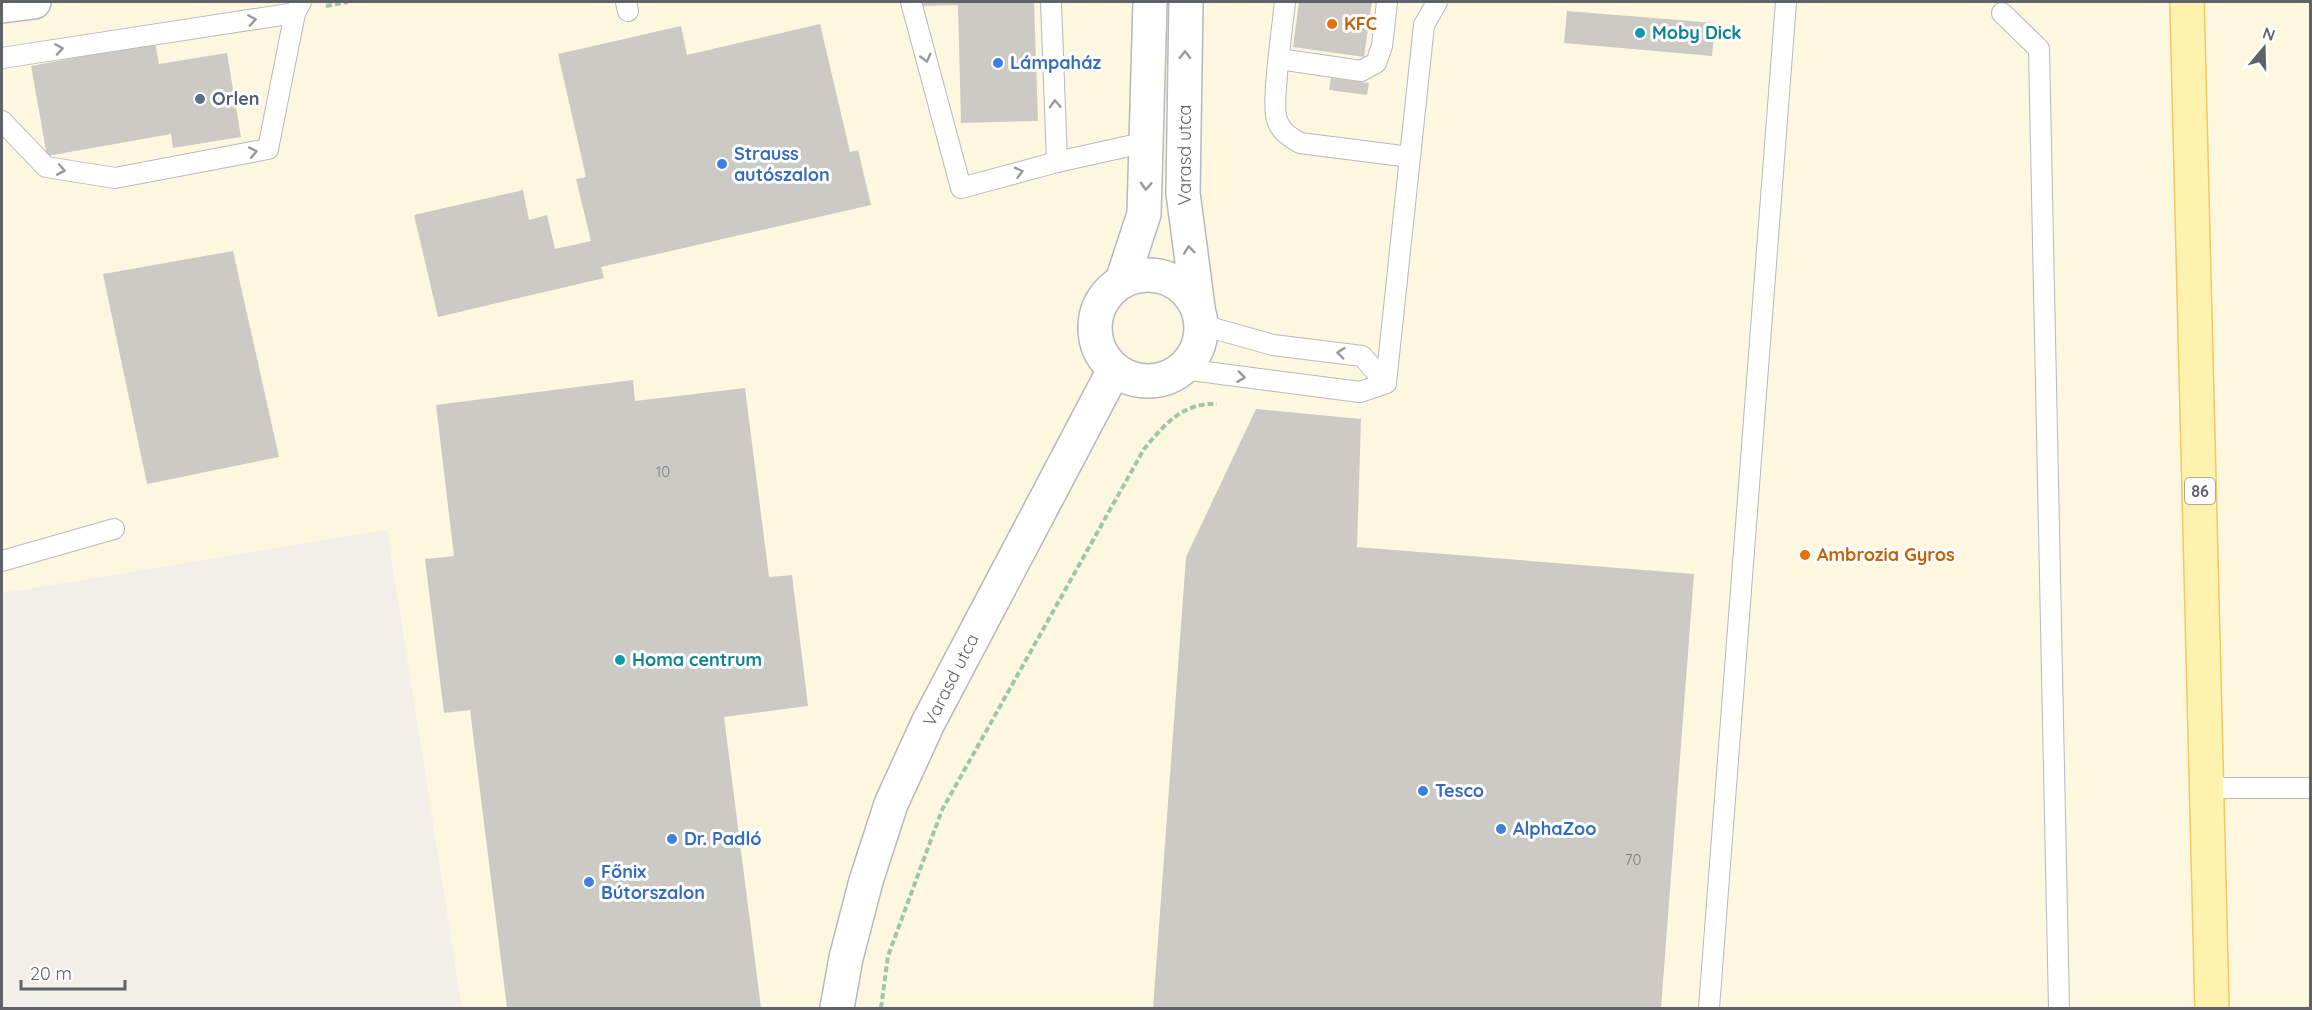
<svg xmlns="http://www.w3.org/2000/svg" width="2312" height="1010" font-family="Quicksand,sans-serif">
	<rect width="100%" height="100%" fill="#f1efe8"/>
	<path fill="#fef7e0" d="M2,2H2310V1008H462L387,530L2,593Z"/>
	<g fill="#cccac5">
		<path d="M921,2H1034L1038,121L961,123L958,5L921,6Z"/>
		<path d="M1299,2H1372L1364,57L1293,47Z"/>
		<path d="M1567,11L1715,23L1712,56L1564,43Z"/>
		<path d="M820,24L850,152L858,150L871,205L601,267L604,278L438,317L414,215L523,190L529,220L547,215L555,249L591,241L576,179L586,177L558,54L681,26L687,55Z"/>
		<path d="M155,43L159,64L227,53L241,137L173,148L171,134L47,156L31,66Z"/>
		<path d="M1331,78L1369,83L1367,95L1329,90Z"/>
		<path d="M233,251L279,457L147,484L103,274Z"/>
		<path d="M633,380L635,401L745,388L769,577L792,575L808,706L724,717L761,1008H507L470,710L444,713L425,559L454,556L436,405Z"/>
		<path d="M1256,409L1361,419L1357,547L1694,574L1661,1008H1153L1186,557Z"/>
	</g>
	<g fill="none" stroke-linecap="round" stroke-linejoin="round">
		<g stroke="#b5b8bc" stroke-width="22">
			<g id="service">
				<path d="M626,2L628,11"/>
				<path d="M911,2L961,188L1057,162L1147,142"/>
				<path d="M1051,2L1057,162"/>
				<path d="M1285,2C1283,23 1271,104 1277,120C1281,132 1290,137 1300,143L1410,157"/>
				<path d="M2002,13L2039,49L2059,1008"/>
				<path d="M2,58L295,13"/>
				<path d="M1279,59L1361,71L1376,63L1382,46L1387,2"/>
				<path d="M2,121L46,167L115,178L268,149L295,13L301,2"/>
				<path d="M1202,325L1273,345L1362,356L1386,383"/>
				<path d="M1183,369L1360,392L1386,383"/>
				<path d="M1386,383L1424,25L1437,2"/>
				<path d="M2,561L114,529"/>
				<path d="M2207,788H2310"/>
				<path d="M1709,1008L1786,2"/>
			</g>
		</g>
		<g stroke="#b5b8bc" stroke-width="36">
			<g id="minor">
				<path d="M1186,2L1183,193L1198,307"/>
				<circle cx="1148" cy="328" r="53"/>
				<path d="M1122,281L1144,214L1150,2"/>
				<path d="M837,1008L846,958L866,881L891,804L928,723L1114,370"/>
			</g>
		</g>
		<g stroke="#b5b8bc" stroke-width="36">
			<path id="tertiary" d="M2,6L34,2"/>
		</g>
		<g stroke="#f2c960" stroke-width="36">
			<path id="primary" d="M2187,2L2212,1008"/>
		</g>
		<g stroke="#9cc7a9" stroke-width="4" stroke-dasharray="6 3" stroke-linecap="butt">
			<path d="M326,6L348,2"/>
			<path d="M881,1008L888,956L942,810L1144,449C1164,425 1183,402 1217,404"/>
		</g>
		<use href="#service" stroke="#fff" stroke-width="20"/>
		<use href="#minor" stroke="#fff" stroke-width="33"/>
		<use href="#tertiary" stroke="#fff" stroke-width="33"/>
		<use href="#primary" stroke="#fff2af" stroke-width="33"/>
	</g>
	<defs><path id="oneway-chevron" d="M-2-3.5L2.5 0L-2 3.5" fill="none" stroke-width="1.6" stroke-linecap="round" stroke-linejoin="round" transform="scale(1.5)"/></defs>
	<g stroke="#979a9d">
		<use href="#oneway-chevron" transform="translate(252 20) rotate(-9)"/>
		<use href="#oneway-chevron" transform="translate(59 49) rotate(-9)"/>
		<use href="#oneway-chevron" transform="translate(1185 55) rotate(-89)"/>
		<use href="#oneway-chevron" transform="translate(926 58) rotate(75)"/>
		<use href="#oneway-chevron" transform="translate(1055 104) rotate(-92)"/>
		<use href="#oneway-chevron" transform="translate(253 152) rotate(-11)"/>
		<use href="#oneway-chevron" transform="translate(61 170) rotate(10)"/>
		<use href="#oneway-chevron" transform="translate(1019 172) rotate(-15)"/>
		<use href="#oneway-chevron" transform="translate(1146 186) rotate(93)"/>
		<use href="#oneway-chevron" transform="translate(1189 250) rotate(-96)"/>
		<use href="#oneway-chevron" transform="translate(1341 353) rotate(-174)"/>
		<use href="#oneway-chevron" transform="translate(1241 377) rotate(7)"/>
	</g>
	<g fill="#e8710a" stroke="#fff" stroke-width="2">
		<circle cx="1332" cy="24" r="6"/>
		<circle cx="1805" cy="555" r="6"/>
	</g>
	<g fill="#0f9aa8" stroke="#fff" stroke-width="2">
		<circle cx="1640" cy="33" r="6"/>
		<circle cx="620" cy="660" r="6"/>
	</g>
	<g fill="#3f7fe0" stroke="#fff" stroke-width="2">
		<circle cx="998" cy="63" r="6"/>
		<circle cx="722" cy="164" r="6"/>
		<circle cx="1423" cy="791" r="6"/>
		<circle cx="1501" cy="829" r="6"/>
		<circle cx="672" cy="839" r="6"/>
		<circle cx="589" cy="882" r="6"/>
	</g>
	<circle fill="#5c6f8a" stroke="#fff" stroke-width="2" cx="200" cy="99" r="6"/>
	<g text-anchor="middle" stroke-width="6" stroke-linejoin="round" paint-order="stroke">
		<g font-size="15" fill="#7a7d7f">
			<text x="663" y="477">10</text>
			<text x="1633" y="865">70</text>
		</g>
		<rect fill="#fff" stroke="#8f9295" stroke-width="1.5" x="2185" y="478" width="30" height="26" rx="4.5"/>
		<g font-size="16" font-weight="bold" fill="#5f6368">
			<text x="2200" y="497">86</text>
		</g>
		<g font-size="18" font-weight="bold" fill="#c56008" stroke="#fff" text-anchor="start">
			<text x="1344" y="30">KFC</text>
			<text x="1817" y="561">Ambrozia Gyros</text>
		</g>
		<g font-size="18" font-weight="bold" fill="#0d838f" stroke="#fff" text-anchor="start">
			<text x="1652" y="39">Moby Dick</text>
			<text x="632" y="666">Homa centrum</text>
		</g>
		<g font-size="18" font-weight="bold" fill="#366cbe" stroke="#fff" text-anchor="start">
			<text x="1010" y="69">Lámpaház</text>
			<text x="734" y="160">Strauss<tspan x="734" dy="21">autószalon</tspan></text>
			<text x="1435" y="797">Tesco</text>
			<text x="1513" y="835">AlphaZoo</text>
			<text x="684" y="845">Dr. Padló</text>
			<text x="601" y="878">Főnix<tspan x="601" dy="21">Bútorszalon</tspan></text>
		</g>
		<g font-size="18" font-weight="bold" fill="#4e5e75" stroke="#fff" text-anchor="start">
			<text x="212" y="105">Orlen</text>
		</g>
		<g font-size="18" fill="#5f6368" stroke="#fff">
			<text transform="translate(1185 155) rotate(-90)" y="6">Varasd utca</text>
			<text transform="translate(951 680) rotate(-63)" y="6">Varasd utca</text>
		</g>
	</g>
	<rect width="2312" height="1010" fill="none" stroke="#5f6368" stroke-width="6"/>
	<g transform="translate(2264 48) rotate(19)" stroke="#ffffff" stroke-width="4.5" paint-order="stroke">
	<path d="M0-4.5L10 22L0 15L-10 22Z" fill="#5f6368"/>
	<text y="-9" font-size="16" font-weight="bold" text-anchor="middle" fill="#5f6368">N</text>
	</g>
	<path d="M21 980v9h104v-9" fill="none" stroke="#5f6368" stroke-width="3"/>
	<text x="30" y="980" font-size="18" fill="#5f6368" stroke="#ffffff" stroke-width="4.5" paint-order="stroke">20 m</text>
</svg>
